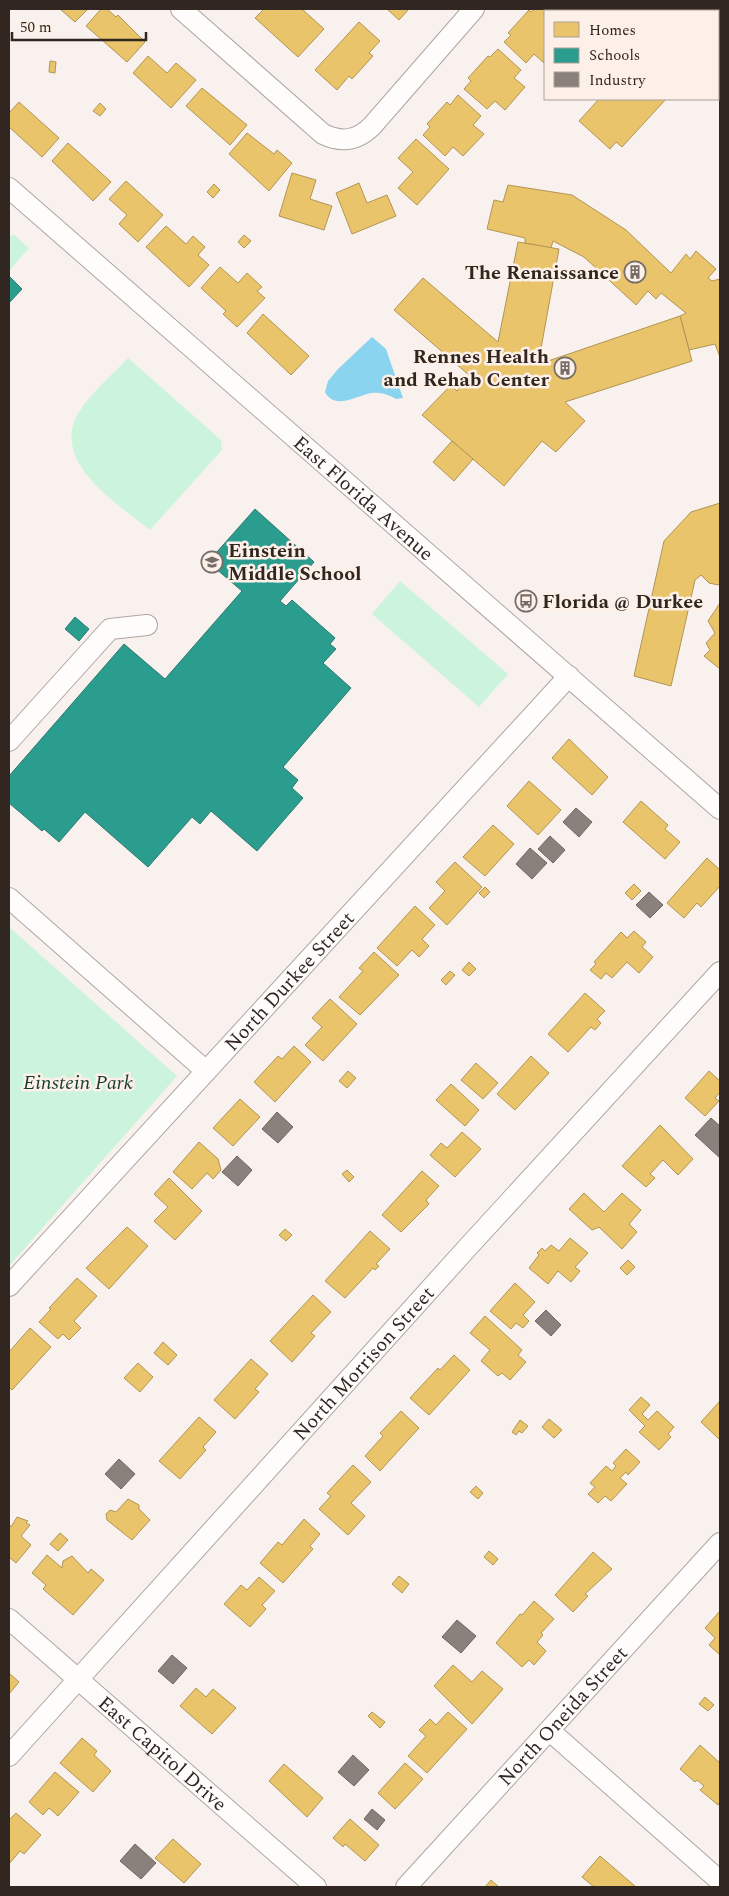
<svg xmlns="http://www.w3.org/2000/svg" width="729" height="1896" font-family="Spectral,serif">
	<rect width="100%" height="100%" fill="#f8f1ee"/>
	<g fill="#ccf4dd">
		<path d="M13,234L29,248L9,271V238Z"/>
		<path d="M128,358L221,440L222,450L150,530C117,503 49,462 79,412C90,394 113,374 128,358Z"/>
		<path d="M400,581L508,674L479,707L372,614Z"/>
		<path d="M9,927L177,1076L9,1266Z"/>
	</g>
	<path fill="#8bd4ef" d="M372,337L386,349L403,398L396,399C388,394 377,391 367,394C353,398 334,409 325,392L328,381L338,369Z"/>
	<g fill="#e9c46a" stroke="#b29554">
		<path d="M60,9H88L75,22Z"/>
		<path d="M101,9H107L116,17L118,15L145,42L127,62L86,26Z"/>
		<path d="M264,9H302L324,29L298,57L255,18Z"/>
		<path d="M387,9H409L399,20Z"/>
		<path d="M534,9H544L546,11L544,63L534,54L526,63L504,42L511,35L508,33L529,10L531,12Z"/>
		<path d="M561,9H591L589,11H564Z"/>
		<path d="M673,9H720V70L718,67V11H671Z"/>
		<path d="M359,22L380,41L369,53L373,56L352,79L349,76L337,90L315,70Z"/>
		<path d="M498,49L521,70L514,78L525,87L505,110L495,101L487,109L464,89L471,81L468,78L488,56L490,57Z"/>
		<path d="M148,56L167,73L176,63L196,80L171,108L133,73Z"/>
		<path d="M50,61L56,62L55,73L49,72Z"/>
		<path d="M202,88L247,125L230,145L186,106Z"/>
		<path d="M458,95L481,116L473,125L484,134L463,156L453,147L445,156L423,135L430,127L427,124L447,102L450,105Z"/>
		<path d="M599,99H666L622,147L616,142L610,149L579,121Z"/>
		<path d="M19,102L59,138L42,157L9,127V113Z"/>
		<path d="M100,103L106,109L100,116L93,111Z"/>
		<path d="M247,133L274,154L277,150L292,163L269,191L229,154Z"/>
		<path d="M416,139L449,169L417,205L398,188L413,172L398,158Z"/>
		<path d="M68,143L111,182L93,201L52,161Z"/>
		<path d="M292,173L316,180L310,199L332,206L324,230L279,216Z"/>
		<path d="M126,181L163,215L138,242L119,224L127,215L109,199Z"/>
		<path d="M359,183L367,203L387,195L396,216L352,234L336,193Z"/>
		<path d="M214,184L220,190L213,198L207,192Z"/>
		<path d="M508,185L572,195L626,230L671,273L686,254L690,259L696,251L716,269L708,278L712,281L720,279V357L715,344L689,350L680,316L686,313L661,293L656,299L648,291L636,305L584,257L553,241L551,248L525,243V238L487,229L494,200L503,202Z"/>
		<path d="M166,226L186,244L193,236L205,247L198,255L209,265L189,287L146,247Z"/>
		<path d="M244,235L251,241L244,248L238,242Z"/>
		<path d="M518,242L559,249L540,354L548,361L680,316L692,361L565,402L585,421L556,452L542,441L504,486L422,415L451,385L457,391L470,376L394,310L423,278L498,342Z"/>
		<path d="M220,267L238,283L247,273L262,287L257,291L265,298L237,327L223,314L226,311L201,288Z"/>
		<path d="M263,314L309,356L291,375L247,333Z"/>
		<path d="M452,441L473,459L454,481L433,462Z"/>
		<path d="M720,503V583L718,585L709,583L701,575L695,580L671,686L634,676L664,541L691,512Z"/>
		<path d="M720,603V669L704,656L710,650L706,643L715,633L708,621Z"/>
		<path d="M569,739L608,777L592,795L552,758Z"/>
		<path d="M529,781L561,810L538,835L507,806Z"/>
		<path d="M641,801L668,825L665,829L680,842L665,859L623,822Z"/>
		<path d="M493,825L514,844L485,876L463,857Z"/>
		<path d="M707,858L720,870V886L701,907L697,903L684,918L667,903Z"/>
		<path d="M455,862L482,887L447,925L429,908L445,891L436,882Z"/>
		<path d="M634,884L641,891L632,900L625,893Z"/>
		<path d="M485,887L490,892L484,898L479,893Z"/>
		<path d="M415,906L435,925L422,939L429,946L419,957L412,950L397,966L377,948Z"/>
		<path d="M634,931L646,942L642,947L653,957L639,973L627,962L612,978L606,973L601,979L590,970L596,964L594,962L621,932L627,938Z"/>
		<path d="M374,952L399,975L360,1015L339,997L363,971L359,968Z"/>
		<path d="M469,962L476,969L469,976L462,970Z"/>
		<path d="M450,971L455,975L446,985L441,980Z"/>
		<path d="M585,993L605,1011L597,1019L601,1023L595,1030L591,1027L568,1052L548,1034Z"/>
		<path d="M330,999L357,1024L323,1061L305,1045L322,1027L312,1018Z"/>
		<path d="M294,1046L311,1062L275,1102L254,1082L278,1056L282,1059Z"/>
		<path d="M531,1056L549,1073L515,1110L497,1094Z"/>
		<path d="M476,1063L498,1083L483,1099L461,1080Z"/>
		<path d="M348,1071L356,1078L347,1088L339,1081Z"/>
		<path d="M709,1071L720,1081V1092L715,1098L719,1101L705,1116L685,1098Z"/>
		<path d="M451,1084L479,1110L465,1126L436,1100Z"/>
		<path d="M240,1099L260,1117L233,1146L213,1128Z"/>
		<path d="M660,1125L693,1159L678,1175L663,1160L650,1174L655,1178L646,1187L622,1166Z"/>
		<path d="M462,1132L481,1149L455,1177L430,1155L441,1143L447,1148Z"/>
		<path d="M199,1142L218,1159L221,1170L213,1179L207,1173L192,1189L173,1172Z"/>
		<path d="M347,1170L354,1177L349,1182L342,1174Z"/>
		<path d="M422,1171L439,1186L426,1200L429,1204L401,1232L382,1215Z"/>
		<path d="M169,1178L202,1211L175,1240L154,1221L168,1207L154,1194Z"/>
		<path d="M584,1193L604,1212L622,1193L641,1210L629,1224L637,1232L622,1249L599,1227L592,1230L569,1209Z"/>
		<path d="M127,1227L148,1246L109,1289L86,1268Z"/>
		<path d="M285,1229L292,1235L286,1241L279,1235Z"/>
		<path d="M370,1231L390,1249L376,1264L379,1266L375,1270L373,1268L345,1298L325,1281Z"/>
		<path d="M570,1238L588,1253L575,1267L580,1271L571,1282L558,1271L548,1284L529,1268L539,1255L537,1253L542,1248L545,1251L551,1245L559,1251Z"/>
		<path d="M628,1260L635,1267L627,1275L620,1268Z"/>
		<path d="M77,1278L97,1296L74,1321L81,1328L69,1340L63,1334L58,1339L39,1322L51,1309L49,1308Z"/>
		<path d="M515,1283L535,1302L523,1315L529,1321L523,1328L516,1323L511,1329L490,1311Z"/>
		<path d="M313,1295L331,1312L311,1333L315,1336L292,1362L270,1341Z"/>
		<path d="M485,1316L522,1350L518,1355L526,1362L510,1380L502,1373L498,1376L481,1361L490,1350L470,1333Z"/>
		<path d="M30,1328L51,1347L12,1390L9,1387V1352Z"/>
		<path d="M163,1342L177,1355L168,1365L154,1353Z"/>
		<path d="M454,1355L470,1370L429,1415L410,1398L438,1368L440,1370Z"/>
		<path d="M251,1359L268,1374L255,1389L259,1392L235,1419L214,1400Z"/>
		<path d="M138,1363L153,1377L140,1392L124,1378Z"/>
		<path d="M641,1397L650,1405L642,1414L648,1420L657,1411L674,1427L668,1434L671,1437L659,1450L639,1432L645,1426L629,1410Z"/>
		<path d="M720,1401V1440L701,1422Z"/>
		<path d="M401,1411L419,1428L380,1471L365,1456L383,1436L380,1433Z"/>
		<path d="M199,1417L216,1432L203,1447L206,1450L180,1479L159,1461Z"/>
		<path d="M549,1419L562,1430L554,1438L542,1427Z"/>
		<path d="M520,1420L528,1426L522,1433L519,1431L516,1435L512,1432Z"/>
		<path d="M626,1449L640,1462L628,1475L626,1472L620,1478L627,1484L611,1501L605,1496L598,1503L588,1494L595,1487L590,1483L606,1466L612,1471L616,1466L613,1463Z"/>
		<path d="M353,1465L371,1482L351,1503L365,1516L348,1535L319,1509L331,1496L327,1493Z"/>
		<path d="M476,1486L483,1493L478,1499L470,1492Z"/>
		<path d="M128,1499L139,1505V1509L150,1520L132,1540L107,1520L106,1514L110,1510L116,1512Z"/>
		<path d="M17,1517L28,1521L26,1523L30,1525L21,1536L31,1545L16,1563L9,1557V1524L11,1527Z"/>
		<path d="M304,1519L320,1534L310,1546L313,1549L283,1583L260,1563L278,1542L282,1545Z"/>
		<path d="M60,1533L68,1540L58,1551L50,1544Z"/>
		<path d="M489,1551L498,1559L493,1565L484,1557Z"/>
		<path d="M593,1552L612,1569L585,1594L588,1596L573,1612L555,1595Z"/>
		<path d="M47,1555L62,1568L63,1561L72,1556L88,1573L91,1569L104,1580L73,1615L43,1589L46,1585L32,1573Z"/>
		<path d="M399,1576L409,1584L402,1593L392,1584Z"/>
		<path d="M259,1577L275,1591L262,1605L266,1609L250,1627L224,1604L241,1585L247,1590Z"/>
		<path d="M534,1601L554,1619L541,1633L543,1635L537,1642L546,1651L534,1665L529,1660L522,1667L496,1643L520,1614L522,1615Z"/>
		<path d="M720,1611V1655L709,1645L715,1638L705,1628Z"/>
		<path d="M453,1665L472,1682L482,1671L503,1689L472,1724L434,1686Z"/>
		<path d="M9,1673L19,1682L9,1694Z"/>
		<path d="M196,1688L206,1697L213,1689L236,1708L212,1734L180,1706Z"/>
		<path d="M705,1697L714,1705L708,1711L699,1704Z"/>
		<path d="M372,1712L385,1722L380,1728L368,1716Z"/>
		<path d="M448,1712L467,1729L427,1773L408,1756L426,1736L419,1730L430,1719L436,1725Z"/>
		<path d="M82,1738L97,1751L94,1755L111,1771L93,1792L60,1763Z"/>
		<path d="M700,1745L720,1763V1802L718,1805L700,1790L704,1786L697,1780L695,1782L680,1769Z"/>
		<path d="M405,1763L423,1779L395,1809L378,1793Z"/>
		<path d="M284,1764L323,1798L307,1817L269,1781Z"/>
		<path d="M55,1772L79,1792L58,1816L49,1808L43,1815L29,1802Z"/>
		<path d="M16,1813L41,1835L24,1854L20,1851L9,1864V1820Z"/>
		<path d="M350,1819L379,1845L365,1861L345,1844L343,1847L333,1838Z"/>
		<path d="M173,1839L201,1864L184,1883L155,1858Z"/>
		<path d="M600,1856L636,1887H594L582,1877Z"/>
		<path d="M491,1880L499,1887H485Z"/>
	</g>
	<g fill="#2a9d8f" stroke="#2c796e">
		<path d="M9,276L22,289L9,303Z"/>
		<path d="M255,509L314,562L280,601L286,606L292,600L335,638L330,644L336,649L323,663L351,688L283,767L298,780L292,788L303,798L257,851L211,811L200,824L192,817L148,867L85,812L59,842L44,829L42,831L9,803V776L124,644L165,679L242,591L208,562Z"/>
		<path d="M75,617L89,629L79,641L65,629Z"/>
	</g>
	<g fill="#8a817c" stroke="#6f6660">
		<path d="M576,808L592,822L579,837L563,822Z"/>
		<path d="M550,836L565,850L553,863L538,849Z"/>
		<path d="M530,848L547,863L532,879L516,864Z"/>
		<path d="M649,892L663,905L650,918L636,905Z"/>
		<path d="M277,1112L293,1127L278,1143L262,1129Z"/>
		<path d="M711,1118L720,1126V1158L695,1135Z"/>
		<path d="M237,1156L252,1170L238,1186L222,1172Z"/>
		<path d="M546,1310L561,1325L551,1336L535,1321Z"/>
		<path d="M119,1459L135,1474L121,1489L105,1474Z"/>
		<path d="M457,1620L476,1636L461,1653L442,1637Z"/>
		<path d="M172,1655L187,1668L173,1684L158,1671Z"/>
		<path d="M353,1755L369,1770L354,1786L338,1772Z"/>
		<path d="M372,1809L385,1820L377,1830L364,1819Z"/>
		<path d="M135,1844L156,1863L141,1879L120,1861Z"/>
	</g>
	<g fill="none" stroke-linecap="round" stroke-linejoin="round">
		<g stroke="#aea6a1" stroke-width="22">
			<g id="minor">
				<path d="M181,9L323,134C342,143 357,141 372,126L474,9"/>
				<path id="s1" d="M9,188L720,809"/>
				<path d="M9,741L110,629L147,625"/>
				<path d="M9,898L206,1071"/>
				<path id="s2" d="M9,1286L569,676"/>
				<path id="s3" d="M9,1619L316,1887"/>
				<path d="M550,1731L720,1881"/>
				<path id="s4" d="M9,1756L468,1247L720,972"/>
				<path id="s5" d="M406,1887L720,1543"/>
			</g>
		</g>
		<use href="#minor" stroke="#fefdfc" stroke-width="20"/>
	</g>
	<defs>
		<g id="building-ring" transform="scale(1.125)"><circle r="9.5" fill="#fdf0e9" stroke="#776d68" stroke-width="1.5"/><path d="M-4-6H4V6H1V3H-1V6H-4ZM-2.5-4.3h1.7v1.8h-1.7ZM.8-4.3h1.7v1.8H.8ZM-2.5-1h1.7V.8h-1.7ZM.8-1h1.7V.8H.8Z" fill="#776d68"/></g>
		<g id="school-ring" transform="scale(1.125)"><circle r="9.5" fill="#fdf0e9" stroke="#776d68" stroke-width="1.5"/><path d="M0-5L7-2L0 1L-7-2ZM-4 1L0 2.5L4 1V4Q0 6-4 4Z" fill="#776d68"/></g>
		<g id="bus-ring" transform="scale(1.125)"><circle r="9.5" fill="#fdf0e9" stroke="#776d68" stroke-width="1.5"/><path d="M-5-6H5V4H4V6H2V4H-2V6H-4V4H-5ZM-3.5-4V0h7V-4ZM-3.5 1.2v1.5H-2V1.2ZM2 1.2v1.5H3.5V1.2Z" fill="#776d68"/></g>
	</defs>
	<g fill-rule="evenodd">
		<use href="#building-ring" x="635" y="272"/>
		<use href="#building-ring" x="565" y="368"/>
		<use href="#school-ring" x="212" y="562"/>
		<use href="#bus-ring" x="526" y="601"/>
	</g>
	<g text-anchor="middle" stroke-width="5" stroke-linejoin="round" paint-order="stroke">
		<g font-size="20" font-weight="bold" fill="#312620" stroke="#fdf0e9" text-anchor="end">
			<text x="619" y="279">The Renaissance</text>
			<text x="549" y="363">Rennes Health<tspan x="549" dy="23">and Rehab Center</tspan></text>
			<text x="228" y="557" text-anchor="start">Einstein<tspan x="228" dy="23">Middle School</tspan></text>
			<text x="542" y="608" text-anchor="start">Florida @ Durkee</text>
		</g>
		<g font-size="20" fill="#312620" stroke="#fdf0e9">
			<text dy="7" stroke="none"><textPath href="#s1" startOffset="471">East Florida Avenue</textPath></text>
			<text dy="7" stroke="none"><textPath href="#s2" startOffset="414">North Durkee Street</textPath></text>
			<text dy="7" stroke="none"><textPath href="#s4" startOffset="529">North Morrison Street</textPath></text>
			<text dy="7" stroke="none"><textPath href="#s5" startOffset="232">North Oneida Street</textPath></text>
			<text dy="7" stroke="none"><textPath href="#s3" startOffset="204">East Capitol Drive</textPath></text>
		</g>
		<g font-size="20" font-style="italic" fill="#133d2b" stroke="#fdf0e9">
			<text x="78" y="1089">Einstein Park</text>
		</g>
	</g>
	<rect width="729" height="1896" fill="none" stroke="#312620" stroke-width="20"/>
	<rect x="544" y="10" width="175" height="90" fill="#fdf0e9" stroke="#ab9f99"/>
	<rect x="554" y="22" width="25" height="15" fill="#e9c46a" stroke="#ab9f99"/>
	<text x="589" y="35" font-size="15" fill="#312620">Homes</text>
	<rect x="554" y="48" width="25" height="15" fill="#2a9d8f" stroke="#ab9f99"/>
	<text x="589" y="60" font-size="15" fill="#312620">Schools</text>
	<rect x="554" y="72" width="25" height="15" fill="#8a817c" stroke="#ab9f99"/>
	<text x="589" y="85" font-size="15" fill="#312620">Industry</text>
	<path d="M12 32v8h134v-8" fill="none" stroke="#312620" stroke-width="2.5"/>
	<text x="20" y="32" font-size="15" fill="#312620" stroke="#fdf0e9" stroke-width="4" paint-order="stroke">50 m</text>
</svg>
